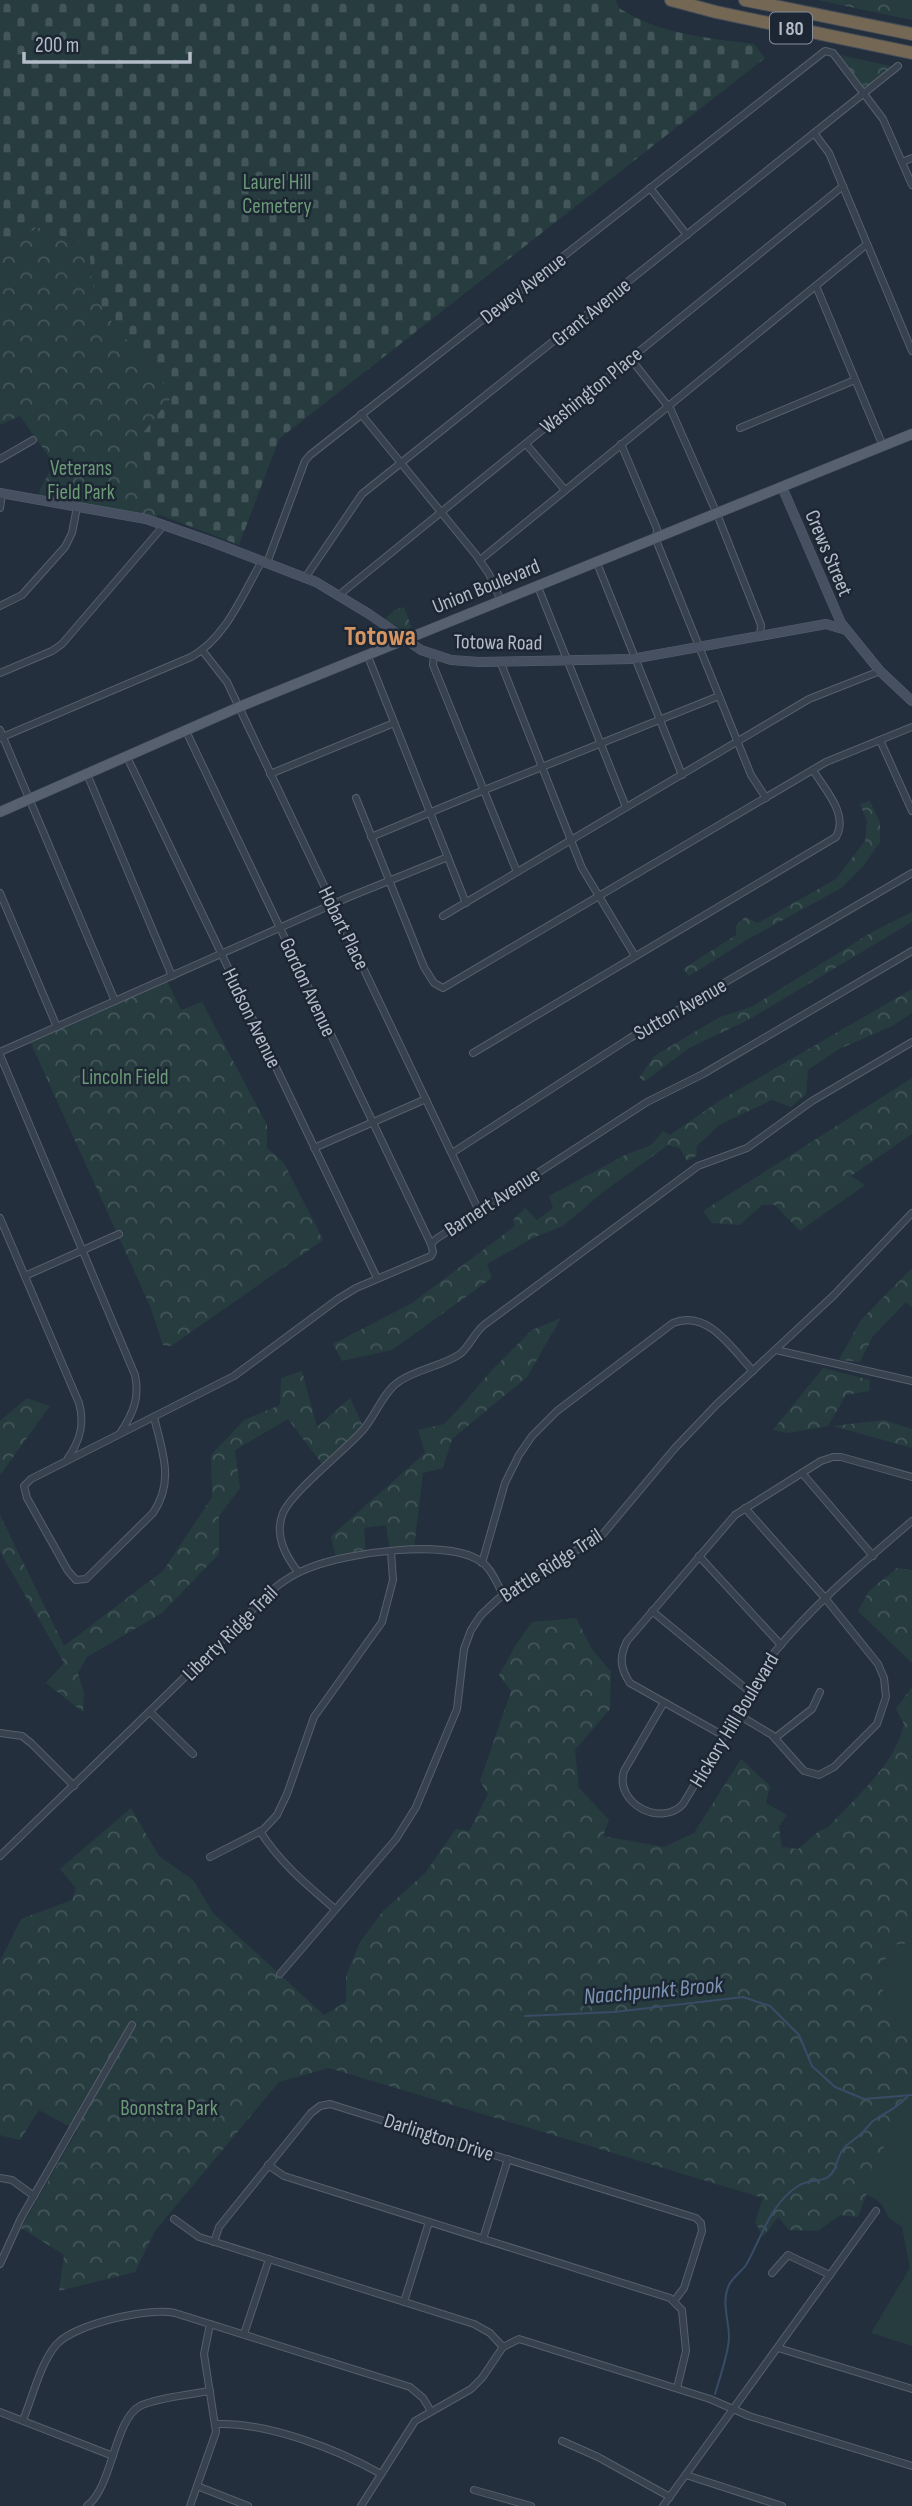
<svg xmlns="http://www.w3.org/2000/svg" width="912" height="2506" font-family="'Sofia Sans Condensed',sans-serif">
	<defs>
		<pattern id="forest-crowns" width="20" height="18" patternUnits="userSpaceOnUse" patternTransform="scale(1.75)"><rect width="20" height="18" fill="#263c3f"/><path d="M2 6a3 3 0 1 1 6 0M12 15a3 3 0 1 1 6 0" fill="none" stroke="#435659"/></pattern>
		<pattern id="cemetery-stones" width="16" height="16" patternUnits="userSpaceOnUse" patternTransform="scale(1.75)"><rect width="16" height="16" fill="#263c3f"/><path d="M2 7V4a2 2 0 0 1 4 0v3zM10 15v-3a2 2 0 0 1 4 0v3z" fill="#435659"/></pattern>
	</defs>
	<rect width="100%" height="100%" fill="#242f3e"/>
	<g fill="#263c3f">
		<path d="M912,1943V2045L901,2031L878,1979L891,1945Z"/>
		<path d="M912,2092V2346L871,2333L910,2268L902,2227L888,2217C884,2205 878,2199 866,2195L901,2101Z"/>
	</g>
	<g fill="url(#forest-crowns)">
		<path d="M817,0H912V20Z"/>
		<path d="M835,54L895,67L864,91Z"/>
		<path d="M37,227L89,246L92,282L104,312L174,396L139,438L145,462L143,490L158,514L156,519L38,499L40,489L54,464L20,416L0,425V258Z"/>
		<path d="M404,607L412,628L405,631L385,619L394,610Z"/>
		<path d="M870,801L880,823V842L864,865L843,887L750,938L689,976L683,969L736,935V926L745,917L758,923L836,879L865,841L867,821L860,804Z"/>
		<path d="M912,912V922L748,1020L689,1048L645,1081L639,1078L654,1056L720,1017L751,1007L874,931Z"/>
		<path d="M166,979L181,1010L202,1002L267,1125V1148L284,1163L323,1240L171,1346L163,1345L150,1306L28,1037Z"/>
		<path d="M912,989V1013L892,1026L839,1049L808,1070L806,1094L791,1107L772,1100L719,1125L697,1146L696,1156L687,1161L680,1148L668,1145L603,1192L563,1226L535,1237L487,1264L492,1278L392,1350L342,1361L333,1344L412,1303L515,1226L513,1220L525,1208L537,1220L553,1208L549,1196L625,1155L651,1145L663,1131L670,1135L719,1101Z"/>
		<path d="M912,1078V1134L851,1176L865,1185L800,1231L775,1205H762L740,1225L712,1223L703,1211Z"/>
		<path d="M912,1268V1307L906,1302L873,1336L860,1362L839,1360L860,1321Z"/>
		<path d="M561,1318L527,1377L452,1439L443,1468L423,1473L414,1548L390,1552L386,1525L364,1528L366,1555L336,1558L331,1536L425,1453L418,1430L444,1424L464,1403L490,1372L532,1330Z"/>
		<path d="M823,1368L870,1380L869,1391L846,1395L828,1426L789,1433L773,1430Z"/>
		<path d="M302,1371L317,1427L350,1398L364,1428L322,1464L288,1419L235,1450L240,1488L219,1516V1554L162,1613L87,1657L78,1673L84,1693L83,1712L46,1683L64,1663L0,1552V1515L64,1646L163,1571L212,1497L211,1455L244,1420L280,1405L281,1378Z"/>
		<path d="M27,1398L50,1406L0,1475V1421Z"/>
		<path d="M884,1420L912,1429V1448L833,1426Z"/>
		<path d="M897,1568L912,1570V1663L858,1611L869,1591Z"/>
		<path d="M576,1618L592,1649L611,1672L610,1709L575,1750L579,1788L609,1820L603,1836L664,1847L694,1833L741,1759L770,1786L766,1803L787,1815L779,1827L782,1847L798,1849L819,1831L828,1827C856,1797 895,1765 904,1724L896,1709L912,1687V1943L891,1945L878,1979L901,2031L912,2045V2092L901,2101L858,2217L840,2215L818,2231L789,2230L778,2217L763,2237L755,2222L763,2198L329,2068L279,2082L155,2231L135,2272L59,2291L64,2255L21,2228L77,2131L39,2110L20,2140L0,2135V1961L21,1919L72,1900L76,1888L60,1869L131,1808L159,1856L193,1880L213,1913L324,2015L346,2002V1976L360,1942L383,1911L425,1873L456,1829L469,1831L488,1794L480,1781L511,1691L499,1675L517,1643L532,1622Z"/>
	</g>
	<path fill="url(#cemetery-stones)" d="M0,0H616L619,8C658,34 708,38 754,44L765,58L279,439L239,545L158,514L143,490L145,462L139,438L173,395L104,312L92,282L89,246L37,227L0,258Z"/>
	<g fill="none" stroke-linecap="round" stroke-linejoin="round">
		<g stroke="#394c67" stroke-width="2">
			<path d="M525,2016L614,2012L743,1997L770,2006L799,2035L812,2066L835,2087L864,2099L912,2095"/>
			<path d="M715,2394C719,2380 729,2352 729,2337C729,2320 721,2302 729,2285C733,2277 741,2272 746,2265C762,2237 770,2204 798,2186C808,2179 819,2183 828,2177C839,2169 835,2156 846,2146C851,2141 857,2138 862,2133C866,2129 869,2125 873,2121C886,2112 896,2109 907,2097"/>
		</g>
		<g stroke="#565f6c" stroke-width="8">
			<g id="street">
				<path d="M814,133L829,153L912,351"/>
				<path d="M902,162L912,158"/>
				<path d="M650,188L687,235"/>
				<path d="M816,286L883,446"/>
				<path d="M630,358L671,410L717,514L761,625L760,637"/>
				<path d="M361,414L476,555L489,574L501,601"/>
				<path d="M740,428L855,380"/>
				<path d="M526,444L565,490"/>
				<path d="M621,444L657,529L656,540L751,775L766,798"/>
				<path d="M0,459L33,440"/>
				<path d="M0,508L2,494"/>
				<path d="M480,560L867,244"/>
				<path d="M267,563L305,461L310,455L825,51L833,53L883,119L912,185"/>
				<path d="M597,563L682,775"/>
				<path d="M305,578L362,494L898,66"/>
				<path d="M538,587L626,807"/>
				<path d="M339,595L843,186"/>
				<path d="M0,606L22,595L65,547L72,533L77,507"/>
				<path d="M202,650L227,682L479,1211"/>
				<path d="M367,654L466,903"/>
				<path d="M434,655L433,665L517,872"/>
				<path d="M500,661L582,868L635,956"/>
				<path d="M0,673L52,651L62,644L159,531L163,524"/>
				<path d="M0,730L115,1001"/>
				<path d="M186,731L431,1244"/>
				<path d="M0,738L191,657C226,638 242,595 262,561"/>
				<path d="M880,740L912,811"/>
				<path d="M127,757L377,1278"/>
				<path d="M87,774L172,976"/>
				<path d="M270,774L394,723"/>
				<path d="M356,798L424,967L434,983L443,988L826,762L912,727"/>
				<path d="M371,837L477,793L719,696"/>
				<path d="M0,893L57,1027"/>
				<path d="M443,916L809,699L880,671"/>
				<path d="M0,1052L349,897L448,857"/>
				<path d="M473,1053L836,837C849,814 825,790 813,770"/>
				<path d="M0,1055L135,1375C140,1398 133,1413 121,1432"/>
				<path d="M314,1148L426,1099"/>
				<path d="M452,1153L630,1038L912,873"/>
				<path d="M0,1218L79,1403C85,1424 80,1441 68,1458"/>
				<path d="M25,1276L119,1234"/>
				<path d="M776,1350L912,1381"/>
				<path d="M154,1417C162,1451 175,1481 153,1513L86,1579L76,1580L68,1571L27,1498L24,1486L31,1479L234,1376L338,1299L356,1288L431,1256L433,1252L431,1244L436,1239L647,1102L703,1074L912,951"/>
				<path d="M802,1473L873,1556"/>
				<path d="M699,1556L781,1645"/>
				<path d="M482,1563L505,1483L519,1455L532,1436L557,1411L673,1323C708,1309 732,1349 753,1371"/>
				<path d="M298,1572C285,1555 274,1535 283,1513C292,1492 345,1450 362,1431C374,1418 383,1393 397,1383C415,1369 441,1367 460,1354C470,1346 474,1333 484,1325L698,1166L747,1148L812,1101L912,1042"/>
				<path d="M652,1611L750,1692"/>
				<path d="M663,1704L624,1771C614,1803 661,1828 683,1804L773,1654C814,1604 863,1563 912,1521"/>
				<path d="M150,1712L193,1754"/>
				<path d="M737,1714L772,1735L804,1771L819,1775L834,1767L877,1724L886,1697L884,1678L878,1664L825,1598L745,1508"/>
				<path d="M0,1733L22,1736L31,1743L74,1786"/>
				<path d="M724,1736L630,1683C620,1668 619,1657 627,1641L735,1515L821,1461L833,1457H841L912,1477"/>
				<path d="M775,1738L812,1709L820,1692"/>
				<path d="M260,1831C280,1863 307,1885 335,1909"/>
				<path d="M0,1856C91,1768 183,1681 272,1590C283,1581 295,1573 309,1568C345,1553 451,1537 483,1563C492,1570 498,1585 503,1595"/>
				<path d="M210,1857L263,1830L277,1815L287,1794L314,1717L382,1622L393,1580L391,1552"/>
				<path d="M280,1974L396,1839L416,1807L457,1709L464,1649L471,1630L481,1615L498,1599L517,1586L603,1534L675,1448L717,1404L833,1296L912,1213"/>
				<path d="M268,2165L284,2176L670,2298L682,2310L686,2351L677,2388"/>
				<path d="M0,2178L12,2180L34,2196"/>
				<path d="M174,2219L199,2237L474,2324L490,2333L503,2347"/>
				<path d="M483,2239L508,2159"/>
				<path d="M214,2242L219,2227L311,2113L320,2106L330,2104L696,2218L701,2223L702,2231L684,2288L674,2301"/>
				<path d="M0,2264L21,2218L132,2025"/>
				<path d="M772,2273L788,2255L830,2275"/>
				<path d="M404,2302L429,2222"/>
				<path d="M244,2334L269,2259"/>
				<path d="M778,2348L912,2389"/>
				<path d="M0,2412L113,2456"/>
				<path d="M23,2420C33,2396 40,2364 56,2345C74,2324 149,2307 175,2313L410,2387L423,2398L431,2411"/>
				<path d="M216,2424C267,2422 337,2449 381,2474"/>
				<path d="M562,2441L598,2457L670,2497"/>
				<path d="M686,2475L782,2506"/>
				<path d="M197,2486L248,2506"/>
				<path d="M474,2490L531,2506"/>
				<path d="M87,2506C113,2486 114,2420 140,2406C155,2398 192,2394 210,2391"/>
				<path d="M190,2506L216,2432L204,2354L210,2324"/>
				<path d="M361,2506L415,2421L471,2389L482,2378L503,2347L519,2339L710,2399L749,2416L912,2466"/>
				<path d="M663,2506L876,2211"/>
			</g>
		</g>
		<g stroke="#565f6c" stroke-width="10">
			<g id="secondary">
				<path d="M782,487L841,623L880,671L912,701"/>
				<path d="M0,493L146,519L212,542L316,582L369,614L421,650L451,660L479,662L632,659L826,624L846,630"/>
			</g>
		</g>
		<g stroke="#414a57" stroke-width="11">
			<path id="primary" d="M0,812L239,707L912,434"/>
		</g>
		<g stroke="#434c59" stroke-width="14">
			<g id="highway">
				<path d="M671,0L716,12L912,53"/>
				<path d="M745,0L912,34"/>
			</g>
		</g>
		<use href="#street" stroke="#38414e" stroke-width="6"/>
		<use href="#secondary" stroke="#465061" stroke-width="9"/>
		<use href="#primary" stroke="#56606e" stroke-width="10"/>
		<use href="#highway" stroke="#746855" stroke-width="12"/>
	</g>
	<g text-anchor="middle" stroke-width="5" stroke-linejoin="round" paint-order="stroke">
		<rect fill="#1d2633" stroke="#878f9c" stroke-width="2" x="770" y="12.5" width="42" height="31" rx="5"/>
		<g font-size="19" font-weight="bold" fill="#b4bcc9">
			<text x="791" y="35">I 80</text>
		</g>
		<g font-size="21" fill="#6b9a76" stroke="#1d2633">
			<text x="277" y="189">Laurel Hill<tspan x="277" dy="24">Cemetery</tspan></text>
			<text x="81" y="475">Veterans<tspan x="81" dy="24">Field Park</tspan></text>
			<text x="125" y="1084">Lincoln Field</text>
			<text x="169" y="2115">Boonstra Park</text>
		</g>
		<g font-size="21" fill="#b4bcc9" stroke="#1d2633">
			<text transform="translate(523 288) rotate(-38)" y="7">Dewey Avenue</text>
			<text transform="translate(591 312) rotate(-39)" y="7">Grant Avenue</text>
			<text transform="translate(591 390) rotate(-39)" y="7">Washington Place</text>
			<text transform="translate(829 553) rotate(67)" y="7">Crews Street</text>
			<text transform="translate(486 586) rotate(-22)" y="7">Union Boulevard</text>
			<text transform="translate(498 642) rotate(1)" y="7">Totowa Road</text>
			<text transform="translate(344 928) rotate(64)" y="7">Hobart Place</text>
			<text transform="translate(308 987) rotate(65)" y="7">Gordon Avenue</text>
			<text transform="translate(680 1009) rotate(-30)" y="7">Sutton Avenue</text>
			<text transform="translate(252 1018) rotate(64)" y="7">Hudson Avenue</text>
			<text transform="translate(492 1202) rotate(-33)" y="7">Barnert Avenue</text>
			<text transform="translate(551 1565) rotate(-33)" y="7">Battle Ridge Trail</text>
			<text transform="translate(230 1633) rotate(-45)" y="7">Liberty Ridge Trail</text>
			<text transform="translate(734 1720) rotate(-59)" y="7">Hickory Hill Boulevard</text>
			<text transform="translate(439 2137) rotate(18)" y="7">Darlington Drive</text>
		</g>
		<g font-size="23" font-style="italic" fill="#7c92b1" stroke="#1d2633">
			<text transform="translate(653 1990) rotate(-5)" y="8">Naachpunkt Brook</text>
		</g>
		<g font-size="28" font-weight="bold" fill="#d59563" stroke="#1d2633">
			<text x="380" y="645">Totowa</text>
		</g>
	</g>
	<path d="M24 52v10h166v-10" fill="none" stroke="#b4bcc9" stroke-width="3.5"/>
	<text x="35" y="52" font-size="21" fill="#b4bcc9" stroke="#1d2633" stroke-width="5" paint-order="stroke">200 m</text>
</svg>
